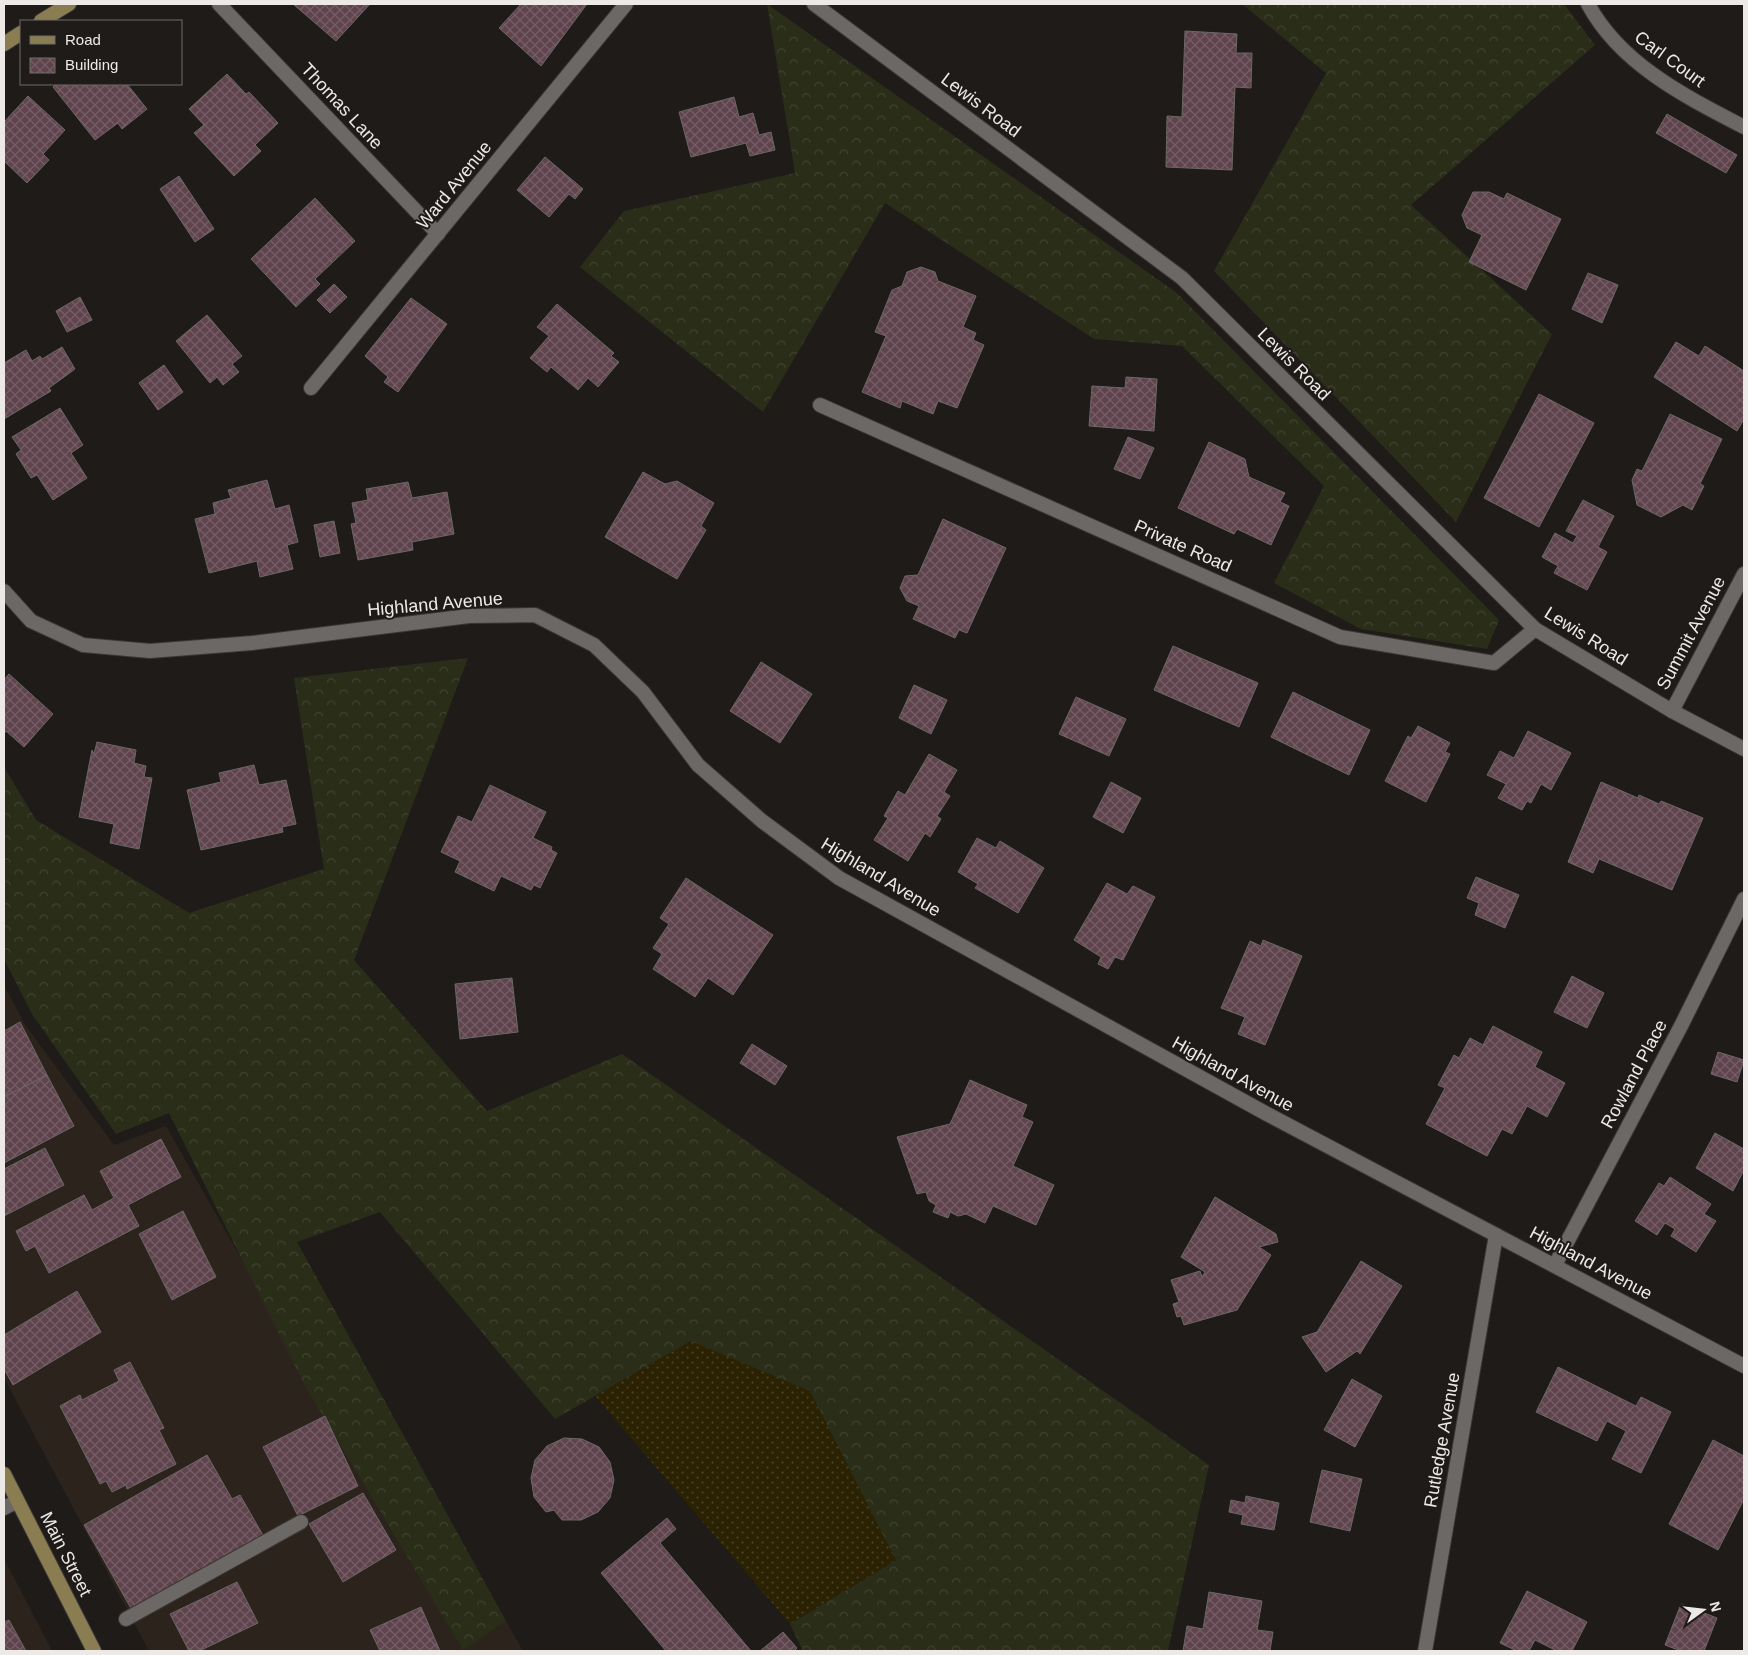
<svg xmlns="http://www.w3.org/2000/svg" width="1748" height="1655" font-family="Helvetica,sans-serif">
	<defs>
		<pattern id="forest-crowns" width="20" height="18" patternUnits="userSpaceOnUse" patternTransform="scale(1.25)"><rect width="20" height="18" fill="#2a2e19"/><path d="M2 6a3 3 0 1 1 6 0M12 15a3 3 0 1 1 6 0" fill="none" stroke="#3f422f"/></pattern>
		<pattern id="sand-dots" width="8" height="8" patternUnits="userSpaceOnUse" patternTransform="scale(1.25)"><rect width="8" height="8" fill="#2a2202"/><path d="M2 2h.1M6 6h.1" fill="none" stroke="#494227" stroke-width="1.8" stroke-linecap="round"/></pattern>
		<pattern id="building-cross-hatch" width="8" height="8" patternUnits="userSpaceOnUse" patternTransform="scale(1.25)"><rect width="8" height="8" fill="#5f434d"/><path d="M0 0l8 8M0 8l8-8" fill="none" stroke="#765e67"/></pattern>
	</defs>
	<rect width="100%" height="100%" fill="#1e1b18"/>
	<g fill="#2b231c">
		<path d="M4,985L26,1026L114,1145L166,1126L463,1649L506,1621L523,1651H149L4,1378Z"/>
		<path d="M4,1558L52,1651H4Z"/>
	</g>
	<g fill="url(#forest-crowns)">
		<path d="M767,4L1177,293L1499,620L1487,649L1361,629L1274,583L1324,486L1182,346L1094,339L885,203L763,412L580,267L624,211L795,173Z"/>
		<path d="M1242,4H1564L1595,45L1411,205L1552,334L1456,522L1214,271L1326,73Z"/>
		<path d="M468,658L354,960L487,1111L622,1054L1209,1465L1168,1651H803L790,1624L896,1560L691,1341L555,1419L380,1212L297,1242L506,1621L463,1650L303,1382L169,1113L116,1134L32,1014L4,959V767L36,820L189,913L324,869L294,678Z"/>
	</g>
	<path fill="url(#sand-dots)" d="M691,1341L810,1391L896,1560L790,1624L595,1396Z"/>
	<g fill="url(#building-cross-hatch)" stroke="#6c6768">
		<path d="M293,4H370L336,41Z"/>
		<path d="M521,4H587L541,66L499,28Z"/>
		<path d="M1185,31L1237,34L1236,53H1252L1251,88L1235,87L1232,170L1166,167L1167,116L1182,117Z"/>
		<path d="M227,74L246,94L249,92L278,123L255,145L261,151L234,176L194,133L204,125L189,109Z"/>
		<path d="M57,84H127L147,109L122,129L118,123L95,140L53,87Z"/>
		<path d="M28,96L65,130L43,154L49,160L27,183L4,161V126L5,121Z"/>
		<path d="M734,97L739,117L753,113L759,135L771,132L775,150L750,156L746,143L691,157L679,112Z"/>
		<path d="M1667,114L1737,155L1726,173L1656,133Z"/>
		<path d="M545,157L583,189L575,199L569,194L549,217L517,190Z"/>
		<path d="M179,176L214,229L195,242L160,189Z"/>
		<path d="M1473,192H1489L1504,199L1507,193L1561,219L1526,290L1469,262L1482,235L1467,228L1462,215Z"/>
		<path d="M315,198L355,241L315,279L320,284L296,307L251,259Z"/>
		<path d="M921,267L935,272L938,281L976,296L963,327L976,333L973,340L984,345L957,408L938,401L933,414L902,401L900,408L862,392L886,336L875,332L892,290L902,286L907,272Z"/>
		<path d="M1588,273L1618,285L1602,323L1572,309Z"/>
		<path d="M334,284L347,297L330,313L317,300Z"/>
		<path d="M80,297L92,320L67,332L56,311Z"/>
		<path d="M411,298L447,324L398,392L384,382L388,377L365,356Z"/>
		<path d="M557,304L614,353L611,356L619,362L598,387L588,378L578,390L551,367L547,372L530,358L549,336L537,327Z"/>
		<path d="M207,315L242,356L232,364L239,372L223,385L217,377L210,383L176,341Z"/>
		<path d="M1676,342L1699,356L1705,346L1744,371V419L1737,431L1654,377Z"/>
		<path d="M62,347L75,369L49,388L51,391L4,419V363L26,350L32,361L40,356L42,359Z"/>
		<path d="M164,365L183,392L158,410L139,383Z"/>
		<path d="M1126,377L1157,379L1154,431L1089,426L1092,386L1125,388Z"/>
		<path d="M1539,394L1594,423L1539,527L1484,498Z"/>
		<path d="M60,408L83,445L71,453L87,478L53,500L37,475L31,478L16,454L21,450L12,437Z"/>
		<path d="M1670,414L1722,439L1700,484L1704,486L1692,510L1683,505L1661,517L1637,505L1632,480L1637,469L1642,471Z"/>
		<path d="M1128,437L1154,448L1140,479L1114,469Z"/>
		<path d="M1209,442L1245,459L1249,477L1285,493L1280,502L1289,506L1271,545L1237,529L1234,534L1178,508Z"/>
		<path d="M643,472L665,484L677,481L714,503L701,526L706,530L677,579L605,537Z"/>
		<path d="M267,480L275,509L289,505L298,542L287,545L293,569L260,577L257,561L209,573L195,519L215,514L213,503L231,498L228,490Z"/>
		<path d="M408,482L412,498L447,492L454,534L412,542L413,550L358,560L351,524L356,523L352,503L368,500L366,489Z"/>
		<path d="M1583,500L1614,516L1598,547L1607,552L1587,590L1554,573L1558,566L1542,557L1555,533L1573,543L1577,536L1566,531Z"/>
		<path d="M943,519L1006,548L967,633L959,630L955,638L913,619L919,606L907,601L900,588L905,576L918,575Z"/>
		<path d="M334,521L340,553L320,557L314,525Z"/>
		<path d="M1173,646L1258,683L1239,727L1154,690Z"/>
		<path d="M761,662L812,694L780,743L730,711Z"/>
		<path d="M9,674L53,714L24,747L6,731L4,734V680Z"/>
		<path d="M914,685L947,700L931,734L899,718Z"/>
		<path d="M1293,692L1370,730L1349,775L1271,737Z"/>
		<path d="M1076,697L1126,719L1109,756L1059,734Z"/>
		<path d="M1418,726L1450,743L1445,752L1450,754L1426,802L1385,781L1408,736L1411,738Z"/>
		<path d="M1528,731L1571,753L1551,790L1541,784L1531,803L1527,801L1522,810L1498,798L1506,784L1487,775L1500,751L1514,758Z"/>
		<path d="M97,742L136,750L134,763L146,766L144,777L152,778L139,849L110,843L114,824L79,817L92,750L94,754Z"/>
		<path d="M929,754L957,770L944,792L950,796L937,816L941,819L930,837L925,833L908,861L874,840L888,818L884,816L898,791L905,795Z"/>
		<path d="M254,765L259,785L286,780L296,824L282,827L283,832L201,850L187,790L221,782L219,773Z"/>
		<path d="M1111,782L1141,798L1123,833L1093,817Z"/>
		<path d="M1601,782L1638,798L1639,795L1659,804L1661,801L1703,818L1672,890L1599,859L1593,873L1568,862Z"/>
		<path d="M490,785L546,812L533,838L552,847L551,850L557,853L540,888L534,885L531,890L501,876L494,891L455,872L460,861L441,852L458,816L472,822Z"/>
		<path d="M977,838L996,848L1000,841L1044,868L1018,913L975,888L978,884L958,872Z"/>
		<path d="M1476,877L1519,895L1505,928L1475,915L1479,903L1467,898Z"/>
		<path d="M686,878L773,935L733,995L708,978L695,997L653,969L662,954L653,948L669,924L660,918Z"/>
		<path d="M1107,883L1127,894L1133,886L1155,897L1123,960L1115,957L1108,969L1098,964L1101,957L1074,940Z"/>
		<path d="M1263,940L1302,956L1265,1045L1238,1034L1245,1017L1221,1008L1250,941L1261,946Z"/>
		<path d="M1572,976L1604,993L1587,1028L1554,1012Z"/>
		<path d="M512,978L518,1032L460,1039L455,984Z"/>
		<path d="M20,1022L47,1075L4,1097V1031Z"/>
		<path d="M1493,1026L1542,1052L1535,1067L1565,1083L1547,1117L1527,1106L1512,1134L1502,1129L1487,1156L1426,1124L1445,1088L1438,1085L1454,1055L1459,1058L1470,1038L1483,1045Z"/>
		<path d="M752,1044L787,1066L775,1085L740,1063Z"/>
		<path d="M1718,1052L1744,1060L1737,1082L1711,1074Z"/>
		<path d="M47,1075L74,1126L4,1163V1097Z"/>
		<path d="M970,1080L1027,1105L1022,1117L1033,1122L1013,1166L1054,1185L1036,1225L993,1206L985,1223L966,1214L958,1216L950,1212L948,1218L933,1212L936,1205L929,1201L926,1192L917,1194L897,1137L950,1124Z"/>
		<path d="M1715,1133L1744,1149V1170L1733,1191L1696,1168Z"/>
		<path d="M161,1139L181,1177L128,1205L139,1226L49,1273L35,1246L26,1251L16,1231L84,1195L92,1210L114,1198L100,1171Z"/>
		<path d="M45,1148L64,1185L4,1216V1169Z"/>
		<path d="M1670,1177L1711,1204L1704,1214L1716,1221L1696,1252L1671,1236L1675,1229L1665,1223L1657,1235L1635,1221L1659,1183L1664,1186Z"/>
		<path d="M1215,1197L1276,1234L1278,1242L1259,1247L1271,1255L1237,1310L1184,1325L1181,1316L1177,1317L1173,1304L1179,1302L1171,1280L1200,1271L1202,1277L1205,1272L1181,1257Z"/>
		<path d="M183,1211L216,1277L172,1300L139,1234Z"/>
		<path d="M1361,1261L1402,1286L1360,1354L1357,1351L1326,1372L1302,1337L1317,1332Z"/>
		<path d="M77,1291L101,1332L13,1385L4,1369V1335Z"/>
		<path d="M130,1362L164,1428L159,1430L176,1464L127,1489L126,1485L112,1492L106,1481L100,1484L60,1406L80,1395L82,1400L119,1381L114,1370Z"/>
		<path d="M1558,1367L1636,1406L1641,1397L1671,1412L1641,1473L1612,1459L1626,1431L1607,1421L1597,1441L1536,1412Z"/>
		<path d="M1352,1379L1382,1396L1355,1447L1324,1430Z"/>
		<path d="M325,1416L358,1486L298,1516L263,1447Z"/>
		<path d="M564,1438L582,1439L599,1447L610,1462L614,1480L610,1498L598,1512L581,1520H562L554,1510L546,1512L534,1497L531,1478L535,1460L547,1446Z"/>
		<path d="M1713,1440L1744,1456V1499L1718,1550L1669,1524Z"/>
		<path d="M207,1455L232,1499L240,1495L264,1537L133,1612L84,1525Z"/>
		<path d="M1322,1470L1362,1479L1350,1531L1310,1522Z"/>
		<path d="M363,1493L396,1550L343,1582L309,1524Z"/>
		<path d="M1246,1496L1279,1503L1274,1530L1241,1524L1243,1515L1229,1512L1231,1500L1245,1503Z"/>
		<path d="M667,1518L676,1529L660,1543L751,1651H666L601,1573Z"/>
		<path d="M237,1582L258,1623L199,1651H189L170,1614Z"/>
		<path d="M1527,1591L1587,1622L1572,1651H1557L1535,1640L1529,1651H1517L1500,1643Z"/>
		<path d="M1209,1592L1262,1601L1257,1630L1273,1632L1270,1651H1183L1187,1626L1203,1629Z"/>
		<path d="M1681,1604L1717,1618L1704,1651H1681L1665,1645Z"/>
		<path d="M421,1607L440,1651H380L370,1630Z"/>
		<path d="M9,1620L26,1651H4V1622Z"/>
		<path d="M783,1632L797,1648L794,1651H760Z"/>
	</g>
	<g fill="none" stroke-linecap="round" stroke-linejoin="round">
		<g stroke="#3a3836" stroke-width="16">
			<g id="service">
				<path d="M820,405L1340,637L1494,663L1535,629"/>
				<path d="M126,1619L301,1522"/>
			</g>
		</g>
		<g stroke="#3a3836" stroke-width="16">
			<g id="minor">
				<path d="M219,4L438,234"/>
				<path d="M814,4L1182,278L1535,629L1672,711L1744,749"/>
				<path d="M1588,4C1620,64 1686,97 1744,127"/>
				<path d="M311,388L626,4"/>
				<path d="M4,591L31,621L83,645L150,651L252,643L469,616L535,615L594,645L643,692L698,765L762,821L839,878L1267,1114L1744,1366"/>
				<path d="M1672,711L1744,574"/>
				<path d="M1555,1265L1682,1024L1744,899"/>
				<path d="M4,1508L17,1501"/>
				<path d="M1425,1651L1496,1235"/>
			</g>
		</g>
		<g stroke="#3a3836" stroke-width="16">
			<g id="secondary">
				<path d="M41,21L69,4"/>
				<path d="M4,44L21,33"/>
				<path d="M4,1474L94,1651"/>
			</g>
		</g>
		<use href="#service" stroke="#6c6865" stroke-width="14"/>
		<use href="#minor" stroke="#6c6865" stroke-width="14"/>
		<use href="#secondary" stroke="#8a7d52" stroke-width="14"/>
	</g>
	<g text-anchor="middle" stroke-width="4" stroke-linejoin="round" paint-order="stroke">
		<g font-size="18" fill="#ece9e7" stroke="#1e1b18">
			<text transform="translate(1670 59) rotate(36)" y="6">Carl Court</text>
			<text transform="translate(981 105) rotate(37)" y="6">Lewis Road</text>
			<text transform="translate(342 106) rotate(47)" y="6">Thomas Lane</text>
			<text transform="translate(454 185) rotate(-51)" y="6">Ward Avenue</text>
			<text transform="translate(1294 364) rotate(45)" y="6">Lewis Road</text>
			<text transform="translate(1183 546) rotate(24)" y="6">Private Road</text>
			<text transform="translate(435 604) rotate(-5)" y="6">Highland Avenue</text>
			<text transform="translate(1691 633) rotate(-62)" y="6">Summit Avenue</text>
			<text transform="translate(1586 636) rotate(32)" y="6">Lewis Road</text>
			<text transform="translate(881 877) rotate(31)" y="6">Highland Avenue</text>
			<text transform="translate(1233 1074) rotate(29)" y="6">Highland Avenue</text>
			<text transform="translate(1634 1074) rotate(-62)" y="6">Rowland Place</text>
			<text transform="translate(1591 1263) rotate(28)" y="6">Highland Avenue</text>
			<text transform="translate(1442 1440) rotate(-80)" y="6">Rutledge Avenue</text>
			<text transform="translate(66 1554) rotate(63)" y="6">Main Street</text>
		</g>
	</g>
	<rect width="1748" height="1655" fill="none" stroke="#ece9e7" stroke-width="10"/>
	<rect x="20" y="20" width="162" height="65" fill="#1e1b18" stroke="#706d6b"/>
	<rect x="30" y="36" width="25" height="8" fill="#8a7d52" stroke="#706d6b"/>
	<text x="65" y="45" font-size="15" fill="#ece9e7">Road</text>
	<rect x="30" y="58" width="25" height="15" fill="url(#building-cross-hatch)" stroke="#706d6b"/>
	<text x="65" y="70" font-size="15" fill="#ece9e7">Building</text>
	<g transform="translate(1703 1610) rotate(75)" stroke="#1e1b18" stroke-width="4" paint-order="stroke">
	<path d="M0-4L9 19L0 12L-9 19Z" fill="#ece9e7"/>
	<text y="-8" font-size="14" font-weight="bold" text-anchor="middle" fill="#ece9e7">N</text>
	</g>
</svg>
